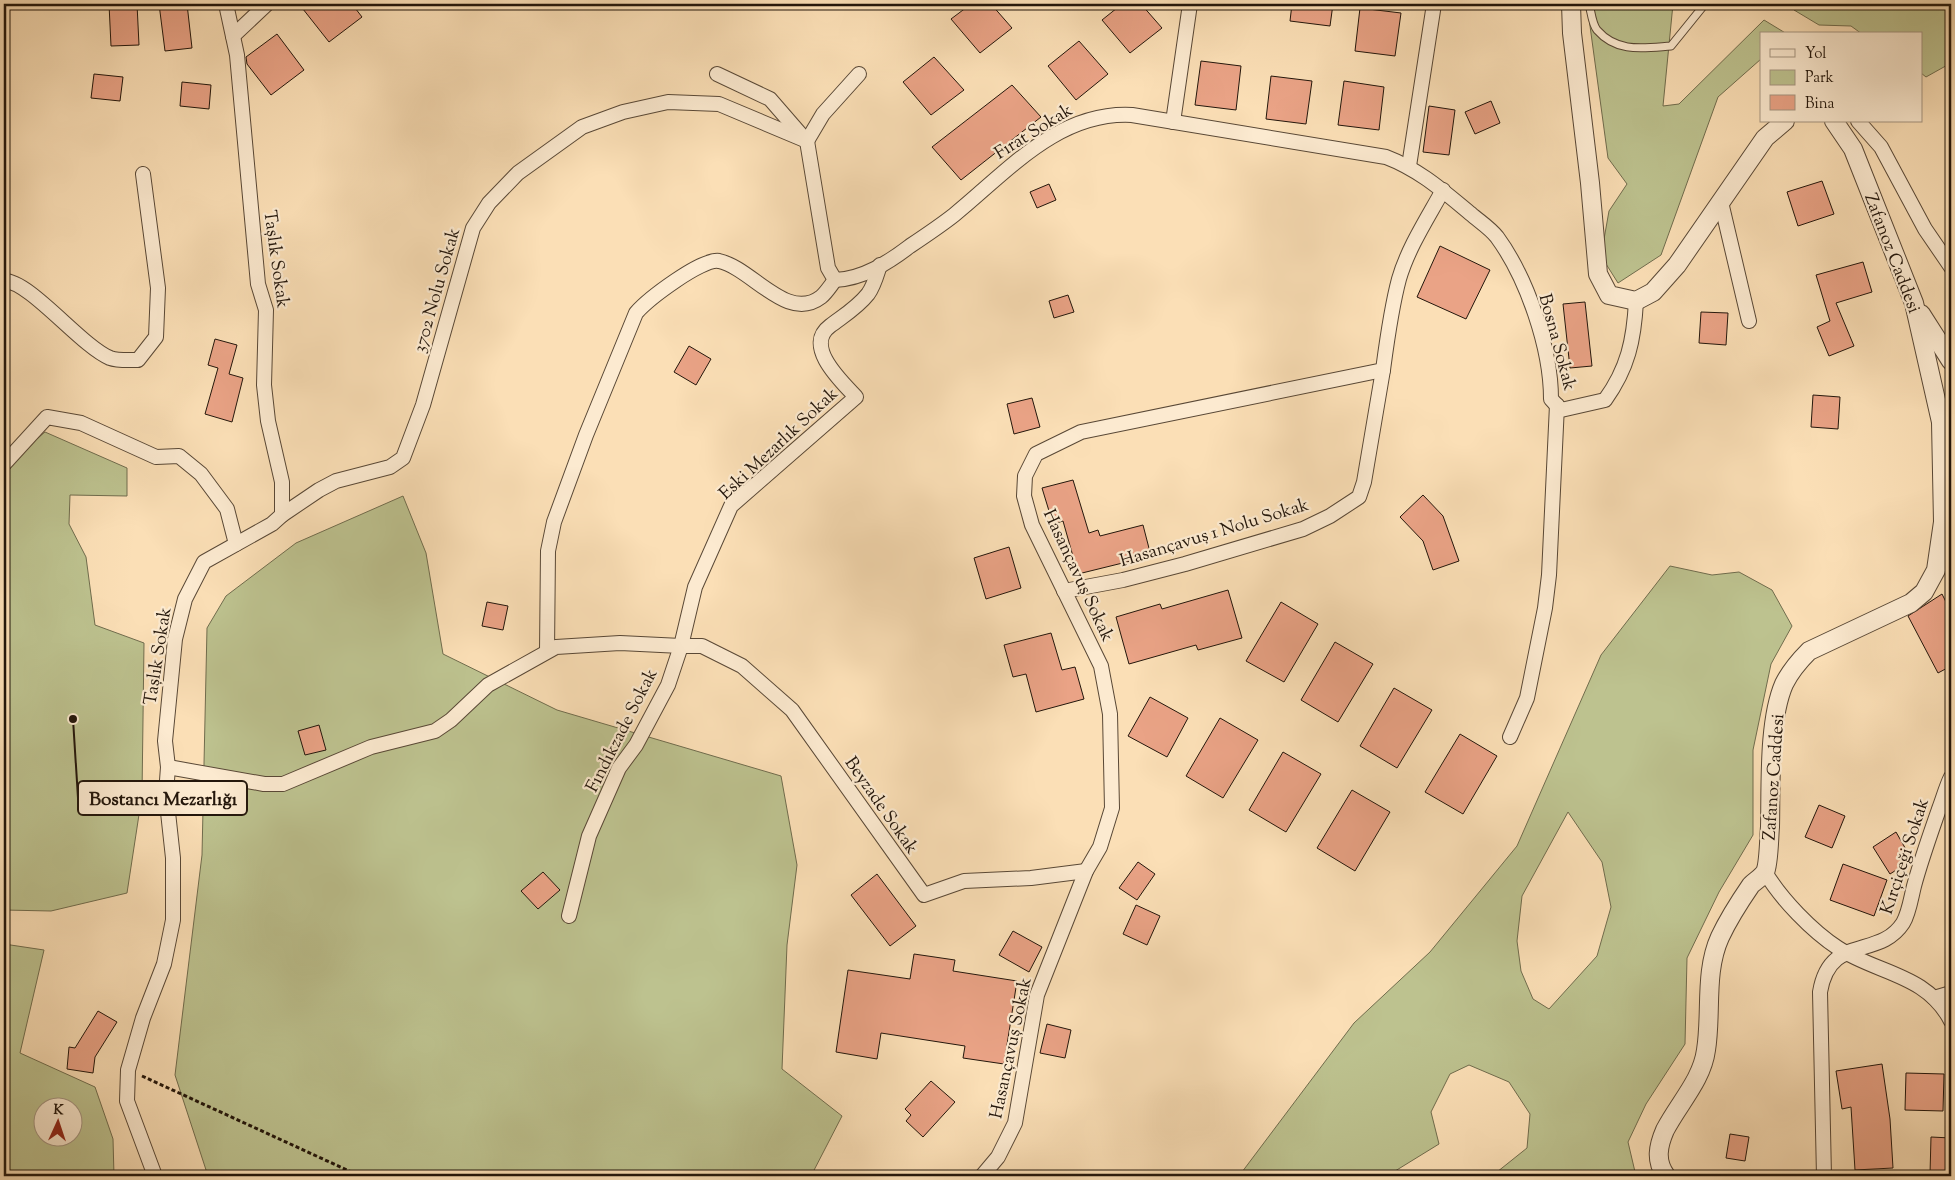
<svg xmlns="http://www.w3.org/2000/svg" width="1955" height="1180" font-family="'Sorts Mill Goudy',serif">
	<rect width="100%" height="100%" fill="#fbdfb6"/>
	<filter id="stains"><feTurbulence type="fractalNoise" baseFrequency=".004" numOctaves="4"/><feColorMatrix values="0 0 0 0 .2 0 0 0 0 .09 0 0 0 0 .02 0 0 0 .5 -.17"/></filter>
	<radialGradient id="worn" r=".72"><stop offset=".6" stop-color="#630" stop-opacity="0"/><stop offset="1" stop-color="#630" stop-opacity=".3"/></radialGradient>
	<g fill="#bdc28f" stroke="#706c4d" fill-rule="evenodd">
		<path d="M1587,4H1673L1663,106L1679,104L1764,20L1787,34H1761V59L1718,97L1661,255L1618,283L1601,256L1609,211L1627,184L1608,158Z"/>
		<path d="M1793,4H1951V63L1926,77L1921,73V34H1862L1851,26L1819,25L1794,10Z"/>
		<path d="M45,432L127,468V496L70,495L69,524L86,557L95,625L144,643L142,795L127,893L51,911L4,910V467Z"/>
		<path d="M403,496L426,553L443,654L557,710L781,776L797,865L787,945L782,1069L842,1116L811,1176H208L175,1075L202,855L207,628L226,596L296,543Z"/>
		<path d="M1670,566L1712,575L1739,572L1772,590L1792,626L1771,664L1753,750V835L1719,892L1687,958L1685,1044L1646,1104L1628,1142L1636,1176H1492L1527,1148L1530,1114L1509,1082L1469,1065L1450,1074L1431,1112L1439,1144L1387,1176H1239L1354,1023L1430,952L1517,846L1601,655ZM1568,812L1602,862L1611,907L1597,956L1549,1009L1533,999L1521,971L1517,941L1522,896Z"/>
		<path d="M4,944L44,950L20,1053L95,1087L113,1139L114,1176H4ZM42,1108H72V1138H42Z"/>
	</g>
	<g fill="#eaa386" stroke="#23160b">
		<path d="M109,4H137L139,45L111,46Z"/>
		<path d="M159,4H187L192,48L165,51Z"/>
		<path d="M299,4H352L362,17L329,42Z"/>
		<path d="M971,4H991L1012,28L980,53L951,19Z"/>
		<path d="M1122,4H1141L1162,28L1130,53L1102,20Z"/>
		<path d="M1292,4H1333L1330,26L1290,21Z"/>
		<path d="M1360,8L1401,13L1395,56L1355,51Z"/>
		<path d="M277,34L304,70L271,95L247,64L246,57Z"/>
		<path d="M1079,41L1108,74L1076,100L1048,66Z"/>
		<path d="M934,57L964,90L931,115L903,82Z"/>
		<path d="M1201,61L1241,66L1236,110L1195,105Z"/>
		<path d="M94,74L123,77L120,101L91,98Z"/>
		<path d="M1271,76L1312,81L1306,124L1266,119Z"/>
		<path d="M1344,81L1384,87L1379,130L1338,125Z"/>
		<path d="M182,82L211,85L209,109L180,106Z"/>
		<path d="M1012,85L1041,117L961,180L932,147Z"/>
		<path d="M1491,101L1500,123L1475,134L1465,112Z"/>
		<path d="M1429,106L1455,110L1449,155L1423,152Z"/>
		<path d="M1822,181L1834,214L1798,226L1787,192Z"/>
		<path d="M1049,184L1056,200L1037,208L1030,192Z"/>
		<path d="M1440,246L1490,270L1466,319L1417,297Z"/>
		<path d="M1863,262L1872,292L1836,303L1854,346L1829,356L1817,327L1830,321L1816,275Z"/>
		<path d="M1068,295L1074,312L1054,318L1049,301Z"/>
		<path d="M1585,302L1592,366L1570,368L1563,304Z"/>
		<path d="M1701,312L1728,313L1726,345L1699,343Z"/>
		<path d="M215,339L237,345L229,374L243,378L232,422L205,414L218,368L208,365Z"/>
		<path d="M689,346L711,359L696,385L674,372Z"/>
		<path d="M1813,395L1840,397L1838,429L1811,427Z"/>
		<path d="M1032,398L1040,427L1014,434L1007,404Z"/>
		<path d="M1073,480L1089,533L1098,530L1100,536L1143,525L1151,556L1078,574L1063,521L1053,524L1042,488Z"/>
		<path d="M1423,495L1443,516L1459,561L1433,570L1423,541L1400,517Z"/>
		<path d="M1009,547L1021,588L986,599L974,558Z"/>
		<path d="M1228,590L1242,638L1198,650L1196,645L1129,664L1116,617L1160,604L1162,609Z"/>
		<path d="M1942,594L1951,612V666L1938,673L1908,616Z"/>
		<path d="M487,602L508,606L503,630L482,626Z"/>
		<path d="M1281,602L1318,624L1284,682L1246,661Z"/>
		<path d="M1051,633L1062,670L1075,667L1084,699L1036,712L1026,674L1013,677L1004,645Z"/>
		<path d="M1335,642L1373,664L1338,722L1301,700Z"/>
		<path d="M1394,688L1432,710L1397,768L1360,746Z"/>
		<path d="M1150,697L1188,718L1167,757L1128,736Z"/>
		<path d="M1220,718L1258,740L1223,798L1186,776Z"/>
		<path d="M319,725L326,750L305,755L298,731Z"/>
		<path d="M1460,734L1497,756L1463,814L1425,792Z"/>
		<path d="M1283,752L1321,774L1286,832L1249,810Z"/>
		<path d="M1352,790L1390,812L1355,871L1317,848Z"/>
		<path d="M1819,805L1845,816L1832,848L1805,837Z"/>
		<path d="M1896,832L1912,860L1890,874L1873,847Z"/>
		<path d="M1138,862L1155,874L1137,900L1119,888Z"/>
		<path d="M1843,864L1887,880L1874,916L1830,900Z"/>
		<path d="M543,872L560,890L538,909L521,891Z"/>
		<path d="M877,874L916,926L890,946L851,895Z"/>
		<path d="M1136,905L1160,916L1147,945L1123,934Z"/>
		<path d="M1013,931L1042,947L1029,972L999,955Z"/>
		<path d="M914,954L955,960L953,971L1017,981L1004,1064L963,1058L965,1046L881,1033L877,1059L836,1052L848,970L910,979Z"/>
		<path d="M98,1011L117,1022L95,1057L93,1073L67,1069L69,1047L75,1048Z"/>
		<path d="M1047,1024L1071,1030L1065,1058L1040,1053Z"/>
		<path d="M1882,1064L1890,1119L1893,1168L1855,1170L1851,1107L1842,1109L1836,1071Z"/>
		<path d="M1906,1073L1944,1074L1943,1111L1905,1110Z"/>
		<path d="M931,1081L955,1102L923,1137L906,1121L911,1115L905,1109Z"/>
		<path d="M1730,1134L1749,1137L1745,1161L1726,1158Z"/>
		<path d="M1931,1137L1951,1138V1174H1930Z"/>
	</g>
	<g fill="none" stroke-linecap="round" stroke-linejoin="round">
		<g stroke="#594836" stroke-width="9">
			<path id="service" d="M1589,4C1591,11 1592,24 1597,30C1617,53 1643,48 1671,46L1705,4"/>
		</g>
		<g stroke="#594836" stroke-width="16">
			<g id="minor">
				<path d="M233,36L267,4"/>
				<path d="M717,74L770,99L803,137"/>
				<path d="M1858,121L1881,147L1925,229L1951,267"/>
				<path d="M1173,122L1190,4"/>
				<path d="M807,141L828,268L835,280C863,279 889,262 910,246C925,236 940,226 954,215C1007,172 1058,111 1132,115L1386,157C1420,170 1443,191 1471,214C1479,221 1490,228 1497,237C1527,278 1551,348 1551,399L1561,410L1605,400C1628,368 1634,340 1636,301"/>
				<path d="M807,141L823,114L859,74"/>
				<path d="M1409,166L1434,4"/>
				<path d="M1721,202L1749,321"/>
				<path d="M4,281C29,280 81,346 110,358C118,361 130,360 138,360L156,337L158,288L143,174"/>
				<path d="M4,464L47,417L81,423L156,457L179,456L201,474L227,509L236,544"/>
				<path d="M282,515L319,490L336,481L390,467L403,458L423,405L473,228L489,203L518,173L582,127L623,112L668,102L719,104L807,141"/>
				<path d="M1064,591L1123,580L1185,564L1303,529L1330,516L1359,497L1364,482L1383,370"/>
				<path d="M547,651L548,551L554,522L586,435L636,313C648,299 702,258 719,261C752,268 787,323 821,297C826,293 831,285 835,280"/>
				<path d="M1510,737L1527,698L1545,608L1549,575L1557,405"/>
				<path d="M168,767L264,784H283L371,747L435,731L451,720L488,685L556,647L620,643L681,646L695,587L731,506L856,397C842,382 803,346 830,326C843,316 857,308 868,294C874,286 877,274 880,265"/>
				<path d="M1765,872C1781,899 1812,931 1838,948C1878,974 1927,974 1951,1021"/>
				<path d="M569,916L589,836L619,768L636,745L668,685L681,646H702L742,666L792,710L924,895L964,881L1031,878L1086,871"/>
				<path d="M1934,998L1951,993"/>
				<path d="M155,1176L127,1101L128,1070L143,1018L164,964L173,920V858L166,794L168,767L165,741L175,639L185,599L204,562L272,524L282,515V482L268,421L264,385L266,310L258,284L237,55L226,4"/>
				<path d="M982,1176L998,1157L1015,1123L1037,995L1086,871L1100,847L1112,808L1110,714L1101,666L1032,525L1024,496L1025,476L1036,454L1081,432L1383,370C1387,340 1391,309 1399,279C1408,248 1427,219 1443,190"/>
				<path d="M1824,1176L1820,992C1830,933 1879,960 1903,923C1909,913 1911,898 1914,886C1921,860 1930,835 1939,809C1943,799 1946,787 1951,777"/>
			</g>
		</g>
		<g stroke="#594836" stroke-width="20">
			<g id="tertiary">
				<path d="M1571,4L1572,33L1590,183L1598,274L1609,295L1636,301L1653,292L1677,265L1765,138L1785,121"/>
				<path d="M1921,314L1951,361"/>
				<path d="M1666,1176C1655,1161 1658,1146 1665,1130C1679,1103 1702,1080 1706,1050C1712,1013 1704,972 1720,937C1728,920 1740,901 1751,885C1755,881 1762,877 1765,872C1769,864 1769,837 1770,827C1771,786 1768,721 1784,684C1790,672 1800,660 1809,651L1911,603L1924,592L1936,570L1943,522L1941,422L1914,303L1853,149L1834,121"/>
			</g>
		</g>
		<path stroke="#23160b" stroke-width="3" stroke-dasharray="4 2.5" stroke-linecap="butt" d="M142,1076L360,1176"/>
		<use href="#service" stroke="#fcead0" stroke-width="7"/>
		<use href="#minor" stroke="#fcead0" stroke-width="14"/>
		<use href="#tertiary" stroke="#fcead0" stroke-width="18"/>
	</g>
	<g text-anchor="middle" stroke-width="4.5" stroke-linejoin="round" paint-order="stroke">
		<g font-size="18" fill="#23160b" stroke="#fcead0">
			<text transform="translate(1033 131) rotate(-32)" y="6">Fırat Sokak</text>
			<text transform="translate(1893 253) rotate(69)" y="6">Zafanoz Caddesi</text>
			<text transform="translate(277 259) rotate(82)" y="6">Taşlık Sokak</text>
			<text transform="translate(436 290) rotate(-74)" y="6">3702 Nolu Sokak</text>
			<text transform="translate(1558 342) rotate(75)" y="6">Bosna Sokak</text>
			<text transform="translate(778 443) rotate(-43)" y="6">Eski Mezarlık Sokak</text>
			<text transform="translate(1214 532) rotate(-17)" y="6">Hasançavuş 1 Nolu Sokak</text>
			<text transform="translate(1079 575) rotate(65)" y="6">Hasançavuş Sokak</text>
			<text transform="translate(157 656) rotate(-81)" y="6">Taşlık Sokak</text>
			<text transform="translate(621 730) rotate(-63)" y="6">Fındıkzade Sokak</text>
			<text transform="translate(1773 777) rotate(-86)" y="6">Zafanoz Caddesi</text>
			<text transform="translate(882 805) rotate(55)" y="6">Beyzade Sokak</text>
			<text transform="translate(1904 856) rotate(-72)" y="6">Kırçiçeği Sokak</text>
			<text transform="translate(1010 1048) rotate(-78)" y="6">Hasançavuş Sokak</text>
		</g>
	</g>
	<path fill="none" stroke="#23160b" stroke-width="2" d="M73 719L78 798"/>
	<circle fill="#23160b" stroke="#fcead0" stroke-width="2" cx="73" cy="719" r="5"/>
	<rect fill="#fcead0" stroke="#23160b" stroke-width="2" x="78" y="781" width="169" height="34" rx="5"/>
	<g font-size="19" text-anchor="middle" font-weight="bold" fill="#23160b">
		<text x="163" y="805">Bostancı Mezarlığı</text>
	</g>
	<rect width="1955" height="1180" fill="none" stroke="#fbdfb6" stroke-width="20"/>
	<rect x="5" y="5" width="1945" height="1170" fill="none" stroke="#23160b" stroke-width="2.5"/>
	<rect x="10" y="10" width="1935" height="1160" fill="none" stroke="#23160b"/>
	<rect x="1760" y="32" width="162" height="90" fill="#fcead0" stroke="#a59581"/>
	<rect x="1770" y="49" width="25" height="8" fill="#fcead0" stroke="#a59581"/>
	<text x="1805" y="58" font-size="15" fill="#23160b">Yol</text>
	<rect x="1770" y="70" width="25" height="15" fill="#bdc28f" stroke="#a59581"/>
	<text x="1805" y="82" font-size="15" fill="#23160b">Park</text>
	<rect x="1770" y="95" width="25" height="15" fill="#eaa386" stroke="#a59581"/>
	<text x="1805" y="108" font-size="15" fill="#23160b">Bina</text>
	<g transform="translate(58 1122) rotate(3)"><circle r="24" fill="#fcead0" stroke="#a59581"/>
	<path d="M0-4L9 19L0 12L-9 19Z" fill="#8f2418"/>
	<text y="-8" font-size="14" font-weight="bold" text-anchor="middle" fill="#23160b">K</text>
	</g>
	<rect width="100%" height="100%" filter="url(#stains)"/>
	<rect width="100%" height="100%" fill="url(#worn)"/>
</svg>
